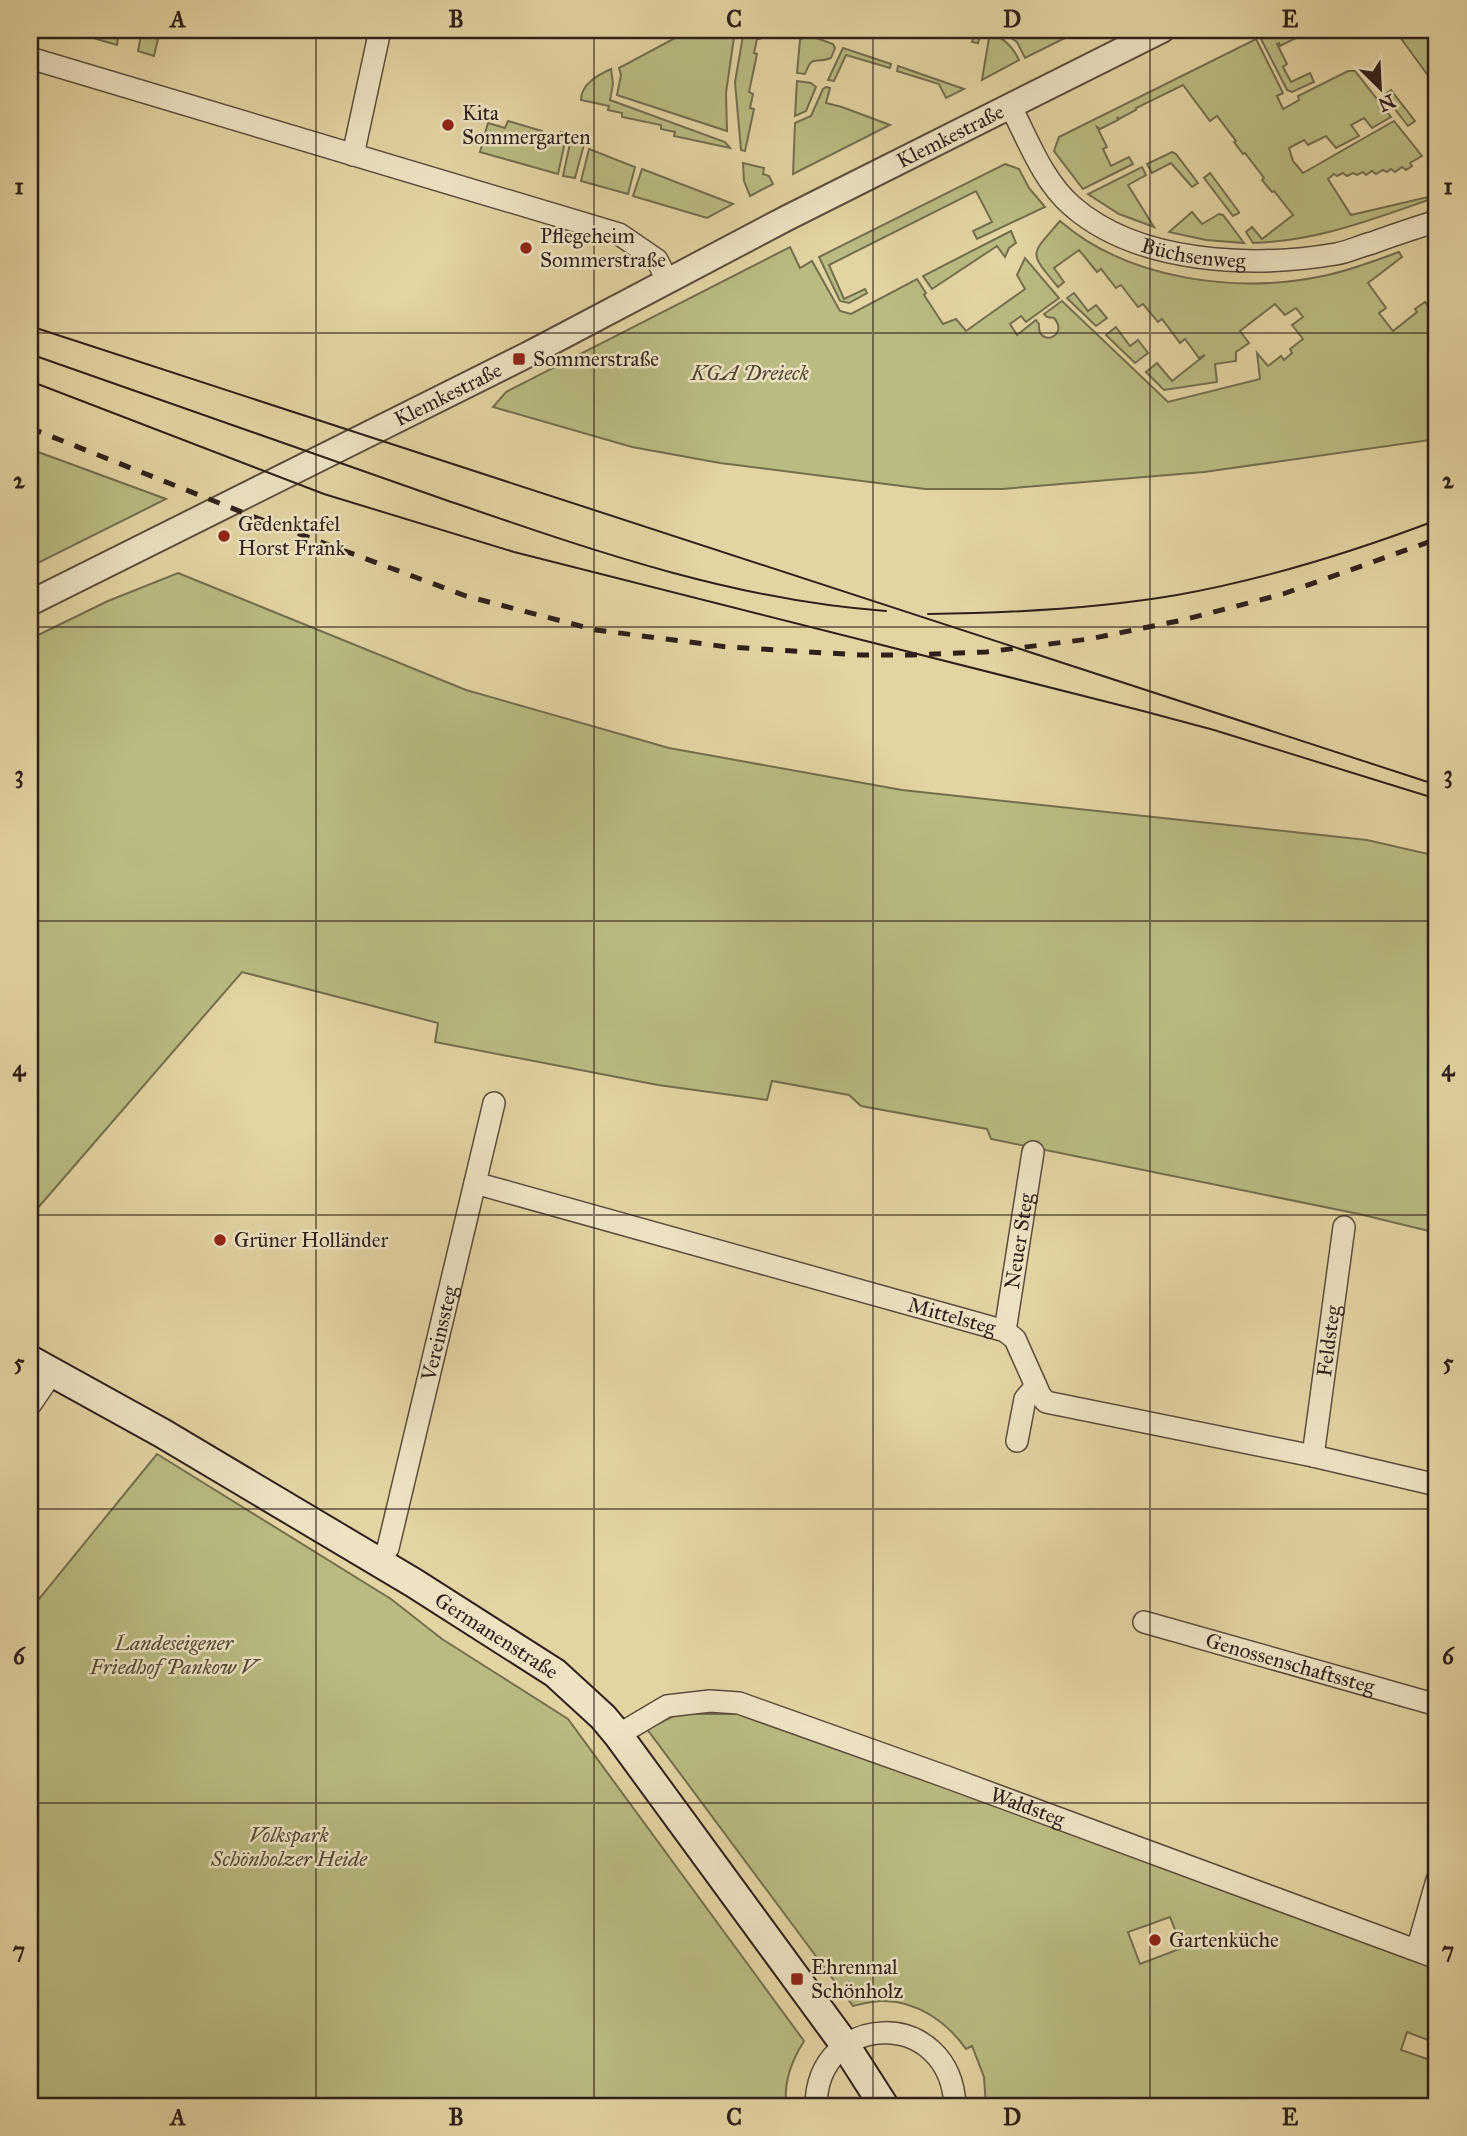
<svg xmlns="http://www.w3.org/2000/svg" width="1467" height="2136" font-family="'IM FELL Great Primer',serif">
	<rect width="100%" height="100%" fill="#e3d4a3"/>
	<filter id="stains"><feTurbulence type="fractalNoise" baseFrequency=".00286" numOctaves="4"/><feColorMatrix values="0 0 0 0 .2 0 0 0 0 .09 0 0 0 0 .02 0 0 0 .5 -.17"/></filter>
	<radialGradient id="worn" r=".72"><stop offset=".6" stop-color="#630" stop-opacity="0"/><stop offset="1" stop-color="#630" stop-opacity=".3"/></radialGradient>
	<g fill="#b9bb82" stroke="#746e4e" stroke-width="2" fill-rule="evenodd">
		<path d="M66,30H119L117,45Z"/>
		<path d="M142,30H160L154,56L138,51Z"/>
		<path d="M690,30H735L726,93L727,131L617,95L621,75L619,68Z"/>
		<path d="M744,30H762L760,39H757L754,53L757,54L749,92L753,94L750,108L754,109L745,151L741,150L735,82Z"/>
		<path d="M976,30C995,30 1011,43 1019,60L982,80L989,38L980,36L978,43L972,42Z"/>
		<path d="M998,30H1081L1025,58L1017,42Z"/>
		<path d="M1274,30H1311L1300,36L1298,34V37L1280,46L1279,43L1277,44L1287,64L1283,67L1291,82L1310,73L1314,82L1292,92L1287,90L1260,37Z"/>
		<path d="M1386,30H1437V88L1397,33L1391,37Z"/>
		<path d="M808,35L833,44L835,48L831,58C814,65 813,53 805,74L797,73L800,40Z"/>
		<path d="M1256,39L1283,93L1277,96L1283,109L1299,100L1298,96L1348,71H1355L1391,117L1372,128L1364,118L1351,125L1359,136L1336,148L1326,136L1308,145L1304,140L1289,148L1293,161L1303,173L1394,121L1422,156L1410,163L1412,166L1406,170L1402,167L1395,172L1391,169L1387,172L1383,170L1376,174L1372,171L1366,175L1363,172L1357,175L1353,173L1347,176L1343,173L1337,176L1334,174L1328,179L1351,215L1432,196L1434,198C1373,219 1318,241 1253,243L1246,232L1252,227L1262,239L1293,215L1274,191L1272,192L1262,180L1264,178L1245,153L1243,154L1234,142L1236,141L1217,116L1210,121L1183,85L1136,108V110L1119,119L1117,117L1118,120L1100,129L1097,127L1107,147L1103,149L1111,166L1129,157L1133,164L1083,189L1054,151L1059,137Z"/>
		<path d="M843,48L891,64L890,68L846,55L834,81L828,80Z"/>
		<path d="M898,66L964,89L946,98L939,84L897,71Z"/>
		<path d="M611,69L613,84L610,100L725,142L730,148L674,136L675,132L661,129V125L622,117V113L608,110L609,106L581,100C581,84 598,75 611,69Z"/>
		<path d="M797,81L811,83L816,87L806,111L795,116Z"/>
		<path d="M826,87L830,88L826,103L842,107L890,125L793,174L795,123L811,116L823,89Z"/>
		<path d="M1391,90L1415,121L1408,126L1384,95Z"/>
		<path d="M508,121L542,131L541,139L558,144L561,132L567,133L558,174L480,152L488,123L505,128Z"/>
		<path d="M572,134L586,137L575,178L563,176Z"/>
		<path d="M589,149L635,167L628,194L581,181Z"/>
		<path d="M1172,152L1176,154L1198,183L1192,187L1171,163L1152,173L1147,164Z"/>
		<path d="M743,163L764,168L763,174L769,176L773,184L750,196L744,181Z"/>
		<path d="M1005,164L1019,169L1029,188L1045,207L977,239L973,231L992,222L976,191L829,265L844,299L865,289L867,293L849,303L840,301L819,257Z"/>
		<path d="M1142,167L1146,175L1128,185L1154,227L1119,214L1088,194Z"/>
		<path d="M642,169L733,204L707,218L633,196Z"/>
		<path d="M1210,173L1239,212V213L1233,216L1204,178Z"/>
		<path d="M1192,212L1202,224L1219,214L1223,215L1244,243L1206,240L1169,232Z"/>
		<path d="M1060,221C1128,280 1237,294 1323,276C1349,271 1374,261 1399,252L1402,257L1368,283L1386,308L1379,313L1393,331L1417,312L1415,309L1425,302L1435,316L1437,315V439L1204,472L1002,489H925L720,463L632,447L493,407L506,392L790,247L800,268L812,261L840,311L851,314L917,279L926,293L924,295L943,324L956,319L966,331L1025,289L1017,275L1025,258L1059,298L1026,322L1021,316L1010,324L1017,335L1036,320L1039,324C1037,348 1070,337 1054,318L1047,317L1044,314L1062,301L1168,402L1260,379L1257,353L1268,366L1281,356L1284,360L1292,353L1290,349L1303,339L1292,325L1303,317L1296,308L1285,315L1275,304L1240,331L1249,343L1236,352V361L1215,364L1217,382L1164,390L1146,372L1157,363L1172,381L1205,355L1199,358L1185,339L1180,343L1162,319L1158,322L1143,304L1138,307L1121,285L1116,288L1101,269L1097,272L1079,250L1054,268L1064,282L1058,287C1028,251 1030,256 1060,221Z"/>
		<path d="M1011,231L1016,243L1009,248L1005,257L997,246L932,289L923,276Z"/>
		<path d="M1074,293L1088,311L1096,305L1107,318L1096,326L1067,298Z"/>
		<path d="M1116,327L1130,346L1138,340L1148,353L1135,363L1106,335Z"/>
		<path d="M30,449L166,499L30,567Z"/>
		<path d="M178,573L466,690L669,748L902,790L1367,840L1437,856V1233L1359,1214L991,1139L987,1129L861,1106L849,1095L772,1081L767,1100L658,1085L435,1042L438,1023L242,972L30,1217V639L108,601Z"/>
		<path d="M157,1454L391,1599L442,1639L568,1719L804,2041C791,2062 784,2081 786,2106H30V1610Z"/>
		<path d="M678,1714H746L1437,1966V2106H986L984,2077L972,2046L966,2049C947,2022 916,2000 881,2001C872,2001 862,2004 853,2006L647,1729ZM1170,1917L1182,1948L1140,1964L1128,1932ZM1407,2032L1436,2043L1430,2060L1401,2050Z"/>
	</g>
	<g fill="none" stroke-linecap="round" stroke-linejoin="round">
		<g stroke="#5c4d3c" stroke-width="24">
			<g id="minor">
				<path d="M30,58L619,234L657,260L667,280"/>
				<path id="s1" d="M1011,107C1028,140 1043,181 1072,206C1138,264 1253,268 1336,254C1348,252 1360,246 1372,243C1393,235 1415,228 1437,221"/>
				<path d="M353,155L380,30"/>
				<path id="s2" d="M475,1183L1005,1331L1015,1339L1040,1395L1046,1402L1313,1456L1437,1485"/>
				<path id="s3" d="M1005,1331L1033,1152"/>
				<path d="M30,1405L52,1373"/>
				<path d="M1017,1441L1025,1399L1036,1386"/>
				<path id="s4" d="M1313,1456L1344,1227"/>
				<path id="s5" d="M378,1562L388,1548L494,1103"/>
				<path id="s6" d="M1144,1622L1437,1705"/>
				<path id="s7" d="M618,1735L667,1706L710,1701L739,1703L944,1776L1437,1958"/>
				<path d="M1417,1950L1437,1880"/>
				<path d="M816,2106C817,2010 951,2007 955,2106"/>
			</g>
		</g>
		<g stroke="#5c4d3c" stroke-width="28">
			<g id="tertiary">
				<path id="s8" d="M30,603L529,354L787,218L1162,30"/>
			</g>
		</g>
		<g stroke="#2f201a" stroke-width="32">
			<g id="secondary">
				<path id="s9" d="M30,1360L162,1433L414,1583L555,1673L603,1717L618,1735L845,2045L884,2106"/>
			</g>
		</g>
		<use href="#minor" stroke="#ede3c3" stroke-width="21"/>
		<use href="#tertiary" stroke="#ede3c3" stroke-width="24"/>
		<use href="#secondary" stroke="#ede3c3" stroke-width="28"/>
		<g stroke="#2f201a" stroke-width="2">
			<path d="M30,326L1437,785"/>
			<path d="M30,354C167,402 303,450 440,498C586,548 731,600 886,611"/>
			<path d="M30,381L324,494L514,552L1143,711L1214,730L1437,799"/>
			<path d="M928,614C1011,613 1095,609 1177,595C1266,579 1353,552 1437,520"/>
		</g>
		<path stroke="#2f201a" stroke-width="5" stroke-dasharray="12 12" stroke-linecap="butt" d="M30,428L267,522L466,596L596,630L728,647L860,655H911L986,652L1089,639L1183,620L1283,594L1437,539"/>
	</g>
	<path fill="none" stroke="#2f201a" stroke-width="2" stroke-opacity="0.55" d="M316,30V2106M594,30V2106M873,30V2106M1150,30V2106M30,333H1437M30,627H1437M30,921H1437M30,1215H1437M30,1509H1437M30,1803H1437"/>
	<g fill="#8f2418" stroke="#ede3c3" stroke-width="2.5">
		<circle cx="448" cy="125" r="7"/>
		<circle cx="526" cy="248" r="7"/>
		<rect x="512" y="352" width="14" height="14" rx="3.5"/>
		<circle cx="224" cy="536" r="7"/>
		<circle cx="220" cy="1240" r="7"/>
		<circle cx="1155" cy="1940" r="7"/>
		<rect x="790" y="1972" width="14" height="14" rx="3.5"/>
	</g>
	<g text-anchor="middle" stroke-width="5" stroke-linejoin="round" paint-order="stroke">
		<g font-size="21" fill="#2f201a" stroke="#ede3c3" text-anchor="start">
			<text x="462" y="120">Kita<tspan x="462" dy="24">Sommergarten</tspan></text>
			<text x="540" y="243">Pflegeheim<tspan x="540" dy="24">Sommerstraße</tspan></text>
			<text x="533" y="366">Sommerstraße</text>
			<text x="238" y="531">Gedenktafel<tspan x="238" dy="24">Horst Frank</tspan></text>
			<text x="234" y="1247">Grüner Holländer</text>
			<text x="1169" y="1947">Gartenküche</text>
			<text x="811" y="1974">Ehrenmal<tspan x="811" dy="24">Schönholz</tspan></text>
		</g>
		<g font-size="21" fill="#2f201a" stroke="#ede3c3">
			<text dy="7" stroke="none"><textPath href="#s8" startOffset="1032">Klemkestraße</textPath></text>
			<text dy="7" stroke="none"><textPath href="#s1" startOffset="250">Büchsenweg</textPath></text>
			<text dy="7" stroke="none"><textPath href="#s8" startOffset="467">Klemkestraße</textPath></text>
			<text dy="7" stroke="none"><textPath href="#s3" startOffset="91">Neuer Steg</textPath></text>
			<text dy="7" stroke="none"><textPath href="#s2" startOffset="495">Mittelsteg</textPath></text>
			<text dy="7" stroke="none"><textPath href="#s5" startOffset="238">Vereinssteg</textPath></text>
			<text dy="7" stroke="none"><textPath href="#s4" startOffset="116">Feldsteg</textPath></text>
			<text dy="7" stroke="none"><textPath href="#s9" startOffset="542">Germanenstraße</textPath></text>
			<text dy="7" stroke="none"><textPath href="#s6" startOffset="152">Genossenschaftssteg</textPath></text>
			<text dy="7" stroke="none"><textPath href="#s7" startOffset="436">Waldsteg</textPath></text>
		</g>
		<g font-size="21" font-style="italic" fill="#524734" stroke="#ede3c3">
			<text x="750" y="380">KGA Dreieck</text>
			<text x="174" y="1650">Landeseigener<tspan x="174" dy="24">Friedhof Pankow V</tspan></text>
			<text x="289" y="1842">Volkspark<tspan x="289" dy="24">Schönholzer Heide</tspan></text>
		</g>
	</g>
	<rect width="1467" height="2136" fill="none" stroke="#e3d4a3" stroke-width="77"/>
	<g transform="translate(1380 88) rotate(156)" stroke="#ede3c3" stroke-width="5" paint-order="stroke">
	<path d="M0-5L12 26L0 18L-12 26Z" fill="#2f201a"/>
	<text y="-10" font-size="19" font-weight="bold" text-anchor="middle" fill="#2f201a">N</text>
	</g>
	<rect x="38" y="38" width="1390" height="2060" fill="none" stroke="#2f201a" stroke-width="2.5"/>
	<g font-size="23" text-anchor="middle" font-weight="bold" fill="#2f201a">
		<text x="178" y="27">A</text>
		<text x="456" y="27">B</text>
		<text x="734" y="27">C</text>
		<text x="1012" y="27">D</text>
		<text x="1290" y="27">E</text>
		<text x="19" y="194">1</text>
		<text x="1448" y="194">1</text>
		<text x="19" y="488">2</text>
		<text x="1448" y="488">2</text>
		<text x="19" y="782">3</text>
		<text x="1448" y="782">3</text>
		<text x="19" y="1076">4</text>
		<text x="1448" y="1076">4</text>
		<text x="19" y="1370">5</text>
		<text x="1448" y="1370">5</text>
		<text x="19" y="1664">6</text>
		<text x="1448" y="1664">6</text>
		<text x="19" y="1958">7</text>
		<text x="1448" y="1958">7</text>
		<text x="178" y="2125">A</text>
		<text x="456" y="2125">B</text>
		<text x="734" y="2125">C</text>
		<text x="1012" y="2125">D</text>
		<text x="1290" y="2125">E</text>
	</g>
	<rect width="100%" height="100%" filter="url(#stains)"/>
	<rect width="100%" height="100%" fill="url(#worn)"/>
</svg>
